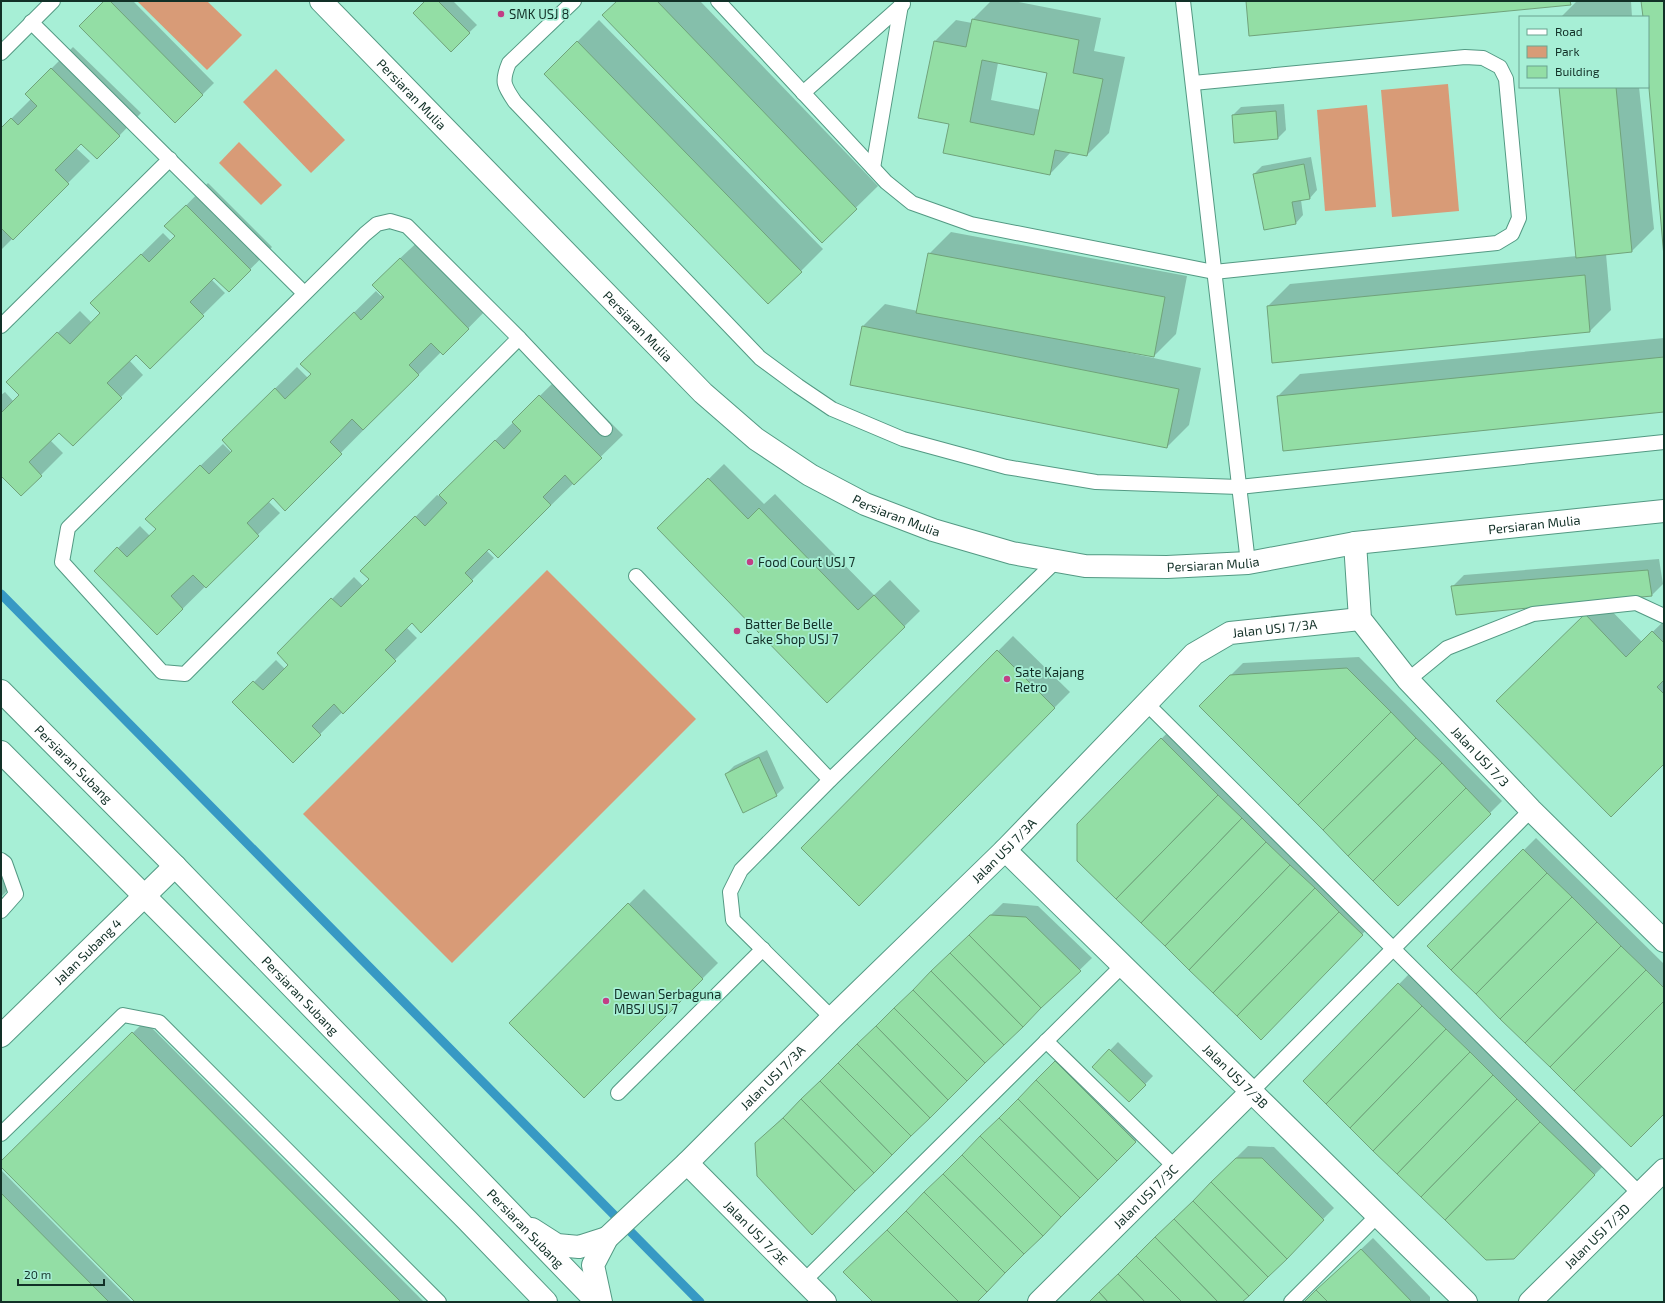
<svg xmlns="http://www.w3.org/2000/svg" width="1665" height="1303" font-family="'Exo 2',sans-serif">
	<rect width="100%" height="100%" fill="#a7efd6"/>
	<g fill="#d89b77">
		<path d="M137,1H207L242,35L207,70Z"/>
		<path d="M276,69L345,140L311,173L243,102Z"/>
		<path d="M1448,84L1459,211L1392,217L1381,90Z"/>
		<path d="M1367,105L1376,207L1325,211L1317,110Z"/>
		<path d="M239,142L282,185L261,205L219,163Z"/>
		<path d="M547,570L696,719L452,963L303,814Z"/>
	</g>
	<g fill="#0003" fill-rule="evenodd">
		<path d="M105,1H133L214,83L175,122Z"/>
		<path d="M426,1H453L477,25L451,50Z"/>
		<path d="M617,1H700L878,186L822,241Z"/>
		<path d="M991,1H1014L1101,18L1094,51L1125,57L1109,133L1087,155L1071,152L1050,174L950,123L934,42L956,20L972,23L973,19ZM998,63L1048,73L1041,110L991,100Z"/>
		<path d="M1589,1H1631L1632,17H1561L1576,2Z"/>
		<path d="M599,20L823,249L801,271L545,74Z"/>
		<path d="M73,47L141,113L119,136L81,143L76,148L90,161L1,250V129L31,99L26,94Z"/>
		<path d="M1560,87H1639L1654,229L1632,251L1606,254L1611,310L1589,332L1268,306L1290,284L1577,256Z"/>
		<path d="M1284,104L1286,130L1278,138L1233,115L1241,107Z"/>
		<path d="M1311,157L1317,190L1310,198L1301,200L1303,215L1296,223L1254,174L1262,166Z"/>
		<path d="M208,183L272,247L229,291L214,276L211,279L225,293L150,367L136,353L129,360L143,375L73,445L59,431L50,440L63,453L21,495L1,474V395L5,392L14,402L20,395L7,382L80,311L92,323L102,313L92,303L163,233L171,241L176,236L166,226Z"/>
		<path d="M951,232L1187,276L1176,334L1154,356L1125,351V352L1201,368L1189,425L1167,447L863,326L885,304L918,311L929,254Z"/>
		<path d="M423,237L490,306L443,354L441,352L285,509L273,496L268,501L280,513L157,634L95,571L140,526L150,536L157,529L168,497L223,444L232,453L245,418L297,367L308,378L312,374L324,342L376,291L381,296L382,295L395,263Z"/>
		<path d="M1664,338V411L1278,396L1300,374Z"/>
		<path d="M562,374L623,435L498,557L489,547L486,550L494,558L421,631L412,622L406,627L417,638L293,761L234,702L276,660L285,669L290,665L278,653L354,577L363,586L370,579L362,571L437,495L439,496Z"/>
		<path d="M724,464L764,504L775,494L874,595L890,580L920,611L827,702L674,513Z"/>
		<path d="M1659,559L1663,584L1652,595L1601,600L1642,642L1664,621V763L1498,701L1600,600L1452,587L1464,575Z"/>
		<path d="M1013,636L1070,692L859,904L803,848Z"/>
		<path d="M1359,657L1502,801L1398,905L1200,706L1243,663Z"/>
		<path d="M1173,727L1373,923L1273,1027L1078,824Z"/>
		<path d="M767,750L784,788L776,795L726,774L734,766Z"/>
		<path d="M1536,838L1664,964V1112L1428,946Z"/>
		<path d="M1,869L15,883L1,897Z"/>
		<path d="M644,889L718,963L584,1097L510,1023Z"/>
		<path d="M1003,903L1038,906L1092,958L966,1080L768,1132Z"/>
		<path d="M1411,972L1606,1163L1514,1258L1304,1081Z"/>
		<path d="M145,1021L424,1302H136L1,1166V1162Z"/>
		<path d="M1118,1042L1153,1076L1129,1101L1094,1067Z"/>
		<path d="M1067,1050L1147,1130L974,1302H874L899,1220Z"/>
		<path d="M1248,1146L1274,1147L1334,1208L1241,1302H1091Z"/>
		<path d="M1,1170L132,1302H1Z"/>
		<path d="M1373,1238L1430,1297V1302H1305Z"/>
	</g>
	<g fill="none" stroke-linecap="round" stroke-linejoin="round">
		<path stroke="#3799c4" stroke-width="9" d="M1,594L700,1302"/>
	</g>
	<g fill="#93dea5" stroke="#70a37b" fill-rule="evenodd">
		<path d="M104,1H110L203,95L175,123L79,26Z"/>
		<path d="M425,1H438L470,33L451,52L413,13Z"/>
		<path d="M617,1H657L857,209L822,243L602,15Z"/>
		<path d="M1246,1H1570L1571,5L1249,36Z"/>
		<path d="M1641,1H1664V257L1648,77V17H1643Z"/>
		<path d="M972,19L1079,40L1073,73L1103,79L1087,156L1055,150L1050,175L943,153L949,124L918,118L934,41L966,47ZM982,60L1047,73L1034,135L970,122Z"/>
		<path d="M577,41L802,272L768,304L544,74Z"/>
		<path d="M51,68L120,136L97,159L81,144L55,170L69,184L13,240L1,228V128L11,118L18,125L37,106L25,94Z"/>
		<path d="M1559,87H1616L1632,252L1576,258Z"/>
		<path d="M1276,111L1278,139L1234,143L1232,115Z"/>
		<path d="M1304,164L1310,199L1292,202L1296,224L1264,230L1253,174Z"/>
		<path d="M186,205L251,270L229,292L214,278L190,302L204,316L150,369L136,355L107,383L122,398L73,446L59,433L29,462L42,476L21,496L1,476V413L19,395L6,382L57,332L70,344L100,313L90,303L141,254L149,262L175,236L164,226Z"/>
		<path d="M928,253L1165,297L1154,357L916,313Z"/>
		<path d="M400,258L469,329L443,355L431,343L409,365L419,375L363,430L352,419L330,442L342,454L285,511L273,498L247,523L259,536L206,588L193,575L171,596L183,609L157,635L94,571L117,547L127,557L156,529L145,519L200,465L209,474L232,451L222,440L275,388L285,399L311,374L300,364L354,312L361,320L384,297L372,285Z"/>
		<path d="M1585,275L1590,332L1272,363L1267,306Z"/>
		<path d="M862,326L1179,389L1167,448L850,385Z"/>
		<path d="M1664,357V412L1283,451L1277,396Z"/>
		<path d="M539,395L602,458L574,485L565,475L543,497L551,505L498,558L489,549L465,573L473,581L421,633L412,623L385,650L396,661L343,714L334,704L312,726L321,735L293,763L232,702L253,681L263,690L288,665L277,653L331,598L341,607L369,579L360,571L415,516L425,526L447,503L439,495L495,440L504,449L521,431L512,422Z"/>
		<path d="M708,478L748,519L759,508L858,610L874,595L905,627L827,703L657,528Z"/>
		<path d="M1648,570L1652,596L1456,615L1451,586Z"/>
		<path d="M1585,614L1626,657L1652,631L1664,643V680L1657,687L1664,694V764L1611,817L1496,701Z"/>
		<path d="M997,650L1055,708L859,906L801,848Z"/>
		<path d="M1347,668L1391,712L1298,805L1199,706L1230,675Z"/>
		<path d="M1391,712L1416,738L1323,830L1298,805Z"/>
		<path d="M1161,738L1218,795L1116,899L1077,861V824Z"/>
		<path d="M1416,738L1442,763L1348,856L1323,830Z"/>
		<path d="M759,757L777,796L743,813L725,774Z"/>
		<path d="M1442,763L1466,788L1373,881L1348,856Z"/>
		<path d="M1466,788L1491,814L1398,906L1373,881Z"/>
		<path d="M1218,795L1242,818L1141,923L1116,899Z"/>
		<path d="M1242,818L1266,842L1165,946L1141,923Z"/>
		<path d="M1266,842L1290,865L1189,970L1165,946Z"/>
		<path d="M1523,849L1547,873L1451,970L1427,946Z"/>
		<path d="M1290,865L1315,888L1213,993L1189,970Z"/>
		<path d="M1547,873L1572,897L1476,994L1451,970Z"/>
		<path d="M1315,888L1339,912L1237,1016L1213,993Z"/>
		<path d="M1572,897L1597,922L1500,1019L1476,994Z"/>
		<path d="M628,903L703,979L584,1098L509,1023Z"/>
		<path d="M1339,912L1363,935L1261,1040L1237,1016Z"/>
		<path d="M990,915L1026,917L1081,971L1041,1008L969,935Z"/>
		<path d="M1597,922L1621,946L1525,1043L1500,1019Z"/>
		<path d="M969,935L1041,1008L1023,1027L950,953Z"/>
		<path d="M1621,946L1646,970L1550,1067L1525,1043Z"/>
		<path d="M950,953L1023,1027L1004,1045L931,971Z"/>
		<path d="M1646,970L1664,988V1001L1574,1091L1550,1067Z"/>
		<path d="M931,971L1004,1045L985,1063L913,990Z"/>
		<path d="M1398,983L1422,1006L1326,1104L1303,1081Z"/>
		<path d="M913,990L985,1063L967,1081L894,1008Z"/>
		<path d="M1664,1001V1114L1631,1147L1574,1091Z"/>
		<path d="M1422,1006L1446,1029L1350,1128L1326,1104Z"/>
		<path d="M894,1008L967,1081L948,1100L876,1026Z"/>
		<path d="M876,1026L948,1100L930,1118L857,1044Z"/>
		<path d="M1446,1029L1470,1052L1373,1151L1350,1128Z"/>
		<path d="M132,1032L401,1302H135L1,1167V1161Z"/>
		<path d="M857,1044L930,1118L911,1136L838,1063Z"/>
		<path d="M1109,1049L1146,1085L1129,1102L1092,1067Z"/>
		<path d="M1470,1052L1493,1075L1397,1174L1373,1151Z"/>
		<path d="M1055,1061L1136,1142L1117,1161L1036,1080Z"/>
		<path d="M838,1063L911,1136L892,1155L820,1081Z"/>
		<path d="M1493,1075L1517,1099L1421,1197L1397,1174Z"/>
		<path d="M1036,1080L1117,1161L1098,1180L1018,1099Z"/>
		<path d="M820,1081L892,1155L874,1173L801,1099Z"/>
		<path d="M801,1099L874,1173L855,1191L783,1118Z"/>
		<path d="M1018,1099L1098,1180L1080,1198L999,1118Z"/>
		<path d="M1517,1099L1540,1122L1445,1220L1421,1197Z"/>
		<path d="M783,1118L855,1191L812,1235L757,1176L755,1143Z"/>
		<path d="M999,1118L1080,1198L1061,1217L980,1136Z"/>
		<path d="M1540,1122L1595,1175L1514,1259L1486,1260L1445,1220Z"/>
		<path d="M980,1136L1061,1217L1043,1236L962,1155Z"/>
		<path d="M962,1155L1043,1236L1024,1254L943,1174Z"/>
		<path d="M1236,1158H1262L1324,1220L1287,1259L1211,1182Z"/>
		<path d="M943,1174L1024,1254L1005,1273L924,1192Z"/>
		<path d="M1211,1182L1287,1259L1268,1277L1193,1201Z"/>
		<path d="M924,1192L1005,1273L987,1292L906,1211Z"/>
		<path d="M1,1193L109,1302H1Z"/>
		<path d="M1193,1201L1268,1277L1249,1296L1174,1219Z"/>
		<path d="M906,1211L987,1292L977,1302H959L887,1230Z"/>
		<path d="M1174,1219L1249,1296L1242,1302H1218L1155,1237Z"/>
		<path d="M887,1230L959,1302H873L843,1272Z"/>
		<path d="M1155,1237L1218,1302H1182L1136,1256Z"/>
		<path d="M1361,1249L1412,1302H1328L1316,1290Z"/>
		<path d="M1136,1256L1182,1302H1145L1118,1274Z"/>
		<path d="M1118,1274L1145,1302H1108L1099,1292Z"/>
		<path d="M1316,1290L1328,1302H1304Z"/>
		<path d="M1099,1292L1108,1302H1089Z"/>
	</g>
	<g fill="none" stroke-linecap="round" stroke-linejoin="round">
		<g stroke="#539983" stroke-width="16">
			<g id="service">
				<path d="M574,1L509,63C501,82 504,86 515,102L760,358L798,386L832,409L903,439L1006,467L1096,482L1239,487L1664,442"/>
				<path d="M718,1L886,182L912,203L971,224L1214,272L1497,243L1512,234L1519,218L1506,79L1500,67L1483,58L1465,57L1193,83"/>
				<path d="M1183,1L1248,563"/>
				<path d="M31,22L304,293"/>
				<path d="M1,53L53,1"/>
				<path d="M803,93L903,4"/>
				<path d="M873,168L901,5"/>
				<path d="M390,221L407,226L519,338L185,674L162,672L62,562L68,528L365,234L377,224Z"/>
				<path d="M1,326L170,159"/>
				<path d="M519,338L605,429"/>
				<path d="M636,576L830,780"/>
				<path d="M1408,680L1447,648L1533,614L1636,603L1664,616"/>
				<path d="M1146,703L1640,1194"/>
				<path d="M1,860L5,863L16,894L1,911"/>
				<path d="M832,1018L733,920L730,892L741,870L830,780L1056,561"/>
				<path d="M1046,1041L1175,1167"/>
				<path d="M1252,1091L1531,810"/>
				<path d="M618,1093L763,949"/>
				<path d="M1,1134L123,1015L159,1022L439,1302"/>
				<path d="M804,1281L1123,965"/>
				<path d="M1291,1302L1378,1215"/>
			</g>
		</g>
		<g stroke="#539983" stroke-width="24">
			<g id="minor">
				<path id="s1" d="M1355,543L1360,619L1408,680L1531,810L1664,941"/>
				<path id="s2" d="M1005,850L1466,1302"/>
				<path id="s3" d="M1,1036L175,866"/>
				<path id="s4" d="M687,1163L825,1302"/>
				<path d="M532,1229L557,1245L579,1247L607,1238"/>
				<path id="s5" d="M601,1302L593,1265L607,1238L687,1163L832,1018L1005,850L1194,654L1230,633L1360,619"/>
				<path id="s6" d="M1039,1302L1252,1091"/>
				<path id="s7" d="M1530,1302L1664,1170"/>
			</g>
		</g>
		<g stroke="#539983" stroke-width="24">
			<g id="tertiary">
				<path id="s8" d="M321,1L703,393L756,439L810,475L865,504L933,530L1012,553L1085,566L1167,567L1248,563L1355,543L1664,511"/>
				<path id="s9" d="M1,691L175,866L597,1302"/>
				<path d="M1,752L467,1220L546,1302"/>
			</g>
		</g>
		<use href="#service" stroke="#fff" stroke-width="14"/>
		<use href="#minor" stroke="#fff" stroke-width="22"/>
		<use href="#tertiary" stroke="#fff" stroke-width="22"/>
	</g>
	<g fill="#c23f85" stroke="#a7efd6" stroke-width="1.5">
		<circle cx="501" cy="14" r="4"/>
		<circle cx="750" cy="562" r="4"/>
		<circle cx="737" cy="631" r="4"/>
		<circle cx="1007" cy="679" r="4"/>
		<circle cx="606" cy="1001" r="4"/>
	</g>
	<g text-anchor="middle" stroke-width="3.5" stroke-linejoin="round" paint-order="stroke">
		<g font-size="13" fill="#123027" stroke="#a7efd6" text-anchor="start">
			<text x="509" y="19">SMK USJ 8</text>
			<text x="758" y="567">Food Court USJ 7</text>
			<text x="745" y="629">Batter Be Belle<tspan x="745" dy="15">Cake Shop USJ 7</tspan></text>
			<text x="1015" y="677">Sate Kajang<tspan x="1015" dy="15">Retro</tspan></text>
			<text x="614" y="999">Dewan Serbaguna<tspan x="614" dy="15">MBSJ USJ 7</tspan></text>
		</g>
		<g font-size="13" fill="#123027" stroke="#a7efd6">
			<text dy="5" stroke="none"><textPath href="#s8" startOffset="130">Persiaran Mulia</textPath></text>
			<text dy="5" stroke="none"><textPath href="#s8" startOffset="454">Persiaran Mulia</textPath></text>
			<text dy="5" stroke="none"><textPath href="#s8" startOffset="778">Persiaran Mulia</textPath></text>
			<text dy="5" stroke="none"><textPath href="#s8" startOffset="1426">Persiaran Mulia</textPath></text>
			<text dy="5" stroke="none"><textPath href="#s8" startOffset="1102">Persiaran Mulia</textPath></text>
			<text dy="5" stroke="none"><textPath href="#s5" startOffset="983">Jalan USJ 7/3A</textPath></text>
			<text dy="5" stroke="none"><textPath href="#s1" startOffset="259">Jalan USJ 7/3</textPath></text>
			<text dy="5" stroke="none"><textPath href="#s9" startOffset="103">Persiaran Subang</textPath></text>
			<text dy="5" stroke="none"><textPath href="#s5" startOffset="623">Jalan USJ 7/3A</textPath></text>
			<text dy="5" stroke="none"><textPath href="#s3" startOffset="121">Jalan Subang 4</textPath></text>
			<text dy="5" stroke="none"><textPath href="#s9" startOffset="427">Persiaran Subang</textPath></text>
			<text dy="5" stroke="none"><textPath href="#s2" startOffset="323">Jalan USJ 7/3B</textPath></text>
			<text dy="5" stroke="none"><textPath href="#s5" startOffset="299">Jalan USJ 7/3A</textPath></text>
			<text dy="5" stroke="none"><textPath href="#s6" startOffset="150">Jalan USJ 7/3C</textPath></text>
			<text dy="5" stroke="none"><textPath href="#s9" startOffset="751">Persiaran Subang</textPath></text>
			<text dy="5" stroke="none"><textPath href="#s4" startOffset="98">Jalan USJ 7/3E</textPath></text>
			<text dy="5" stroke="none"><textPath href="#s7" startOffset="94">Jalan USJ 7/3D</textPath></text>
		</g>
	</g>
	<rect width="1665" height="1303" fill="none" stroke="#123027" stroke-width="4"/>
	<rect x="1519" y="16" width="130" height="72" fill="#a7efd6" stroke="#6ba390"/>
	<rect x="1527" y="29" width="20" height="6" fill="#ffffff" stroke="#6ba390"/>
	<text x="1555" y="36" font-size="12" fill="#123027">Road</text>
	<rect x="1527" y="46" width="20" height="12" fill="#d89b77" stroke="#6ba390"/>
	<text x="1555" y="56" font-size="12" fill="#123027">Park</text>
	<rect x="1527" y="66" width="20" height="12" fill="#93dea5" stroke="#6ba390"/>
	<text x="1555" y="76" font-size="12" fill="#123027">Building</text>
	<path d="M18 1279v6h86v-6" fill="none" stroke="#123027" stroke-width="2"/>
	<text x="24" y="1279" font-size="12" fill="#123027" stroke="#a7efd6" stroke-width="3" paint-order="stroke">20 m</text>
</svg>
